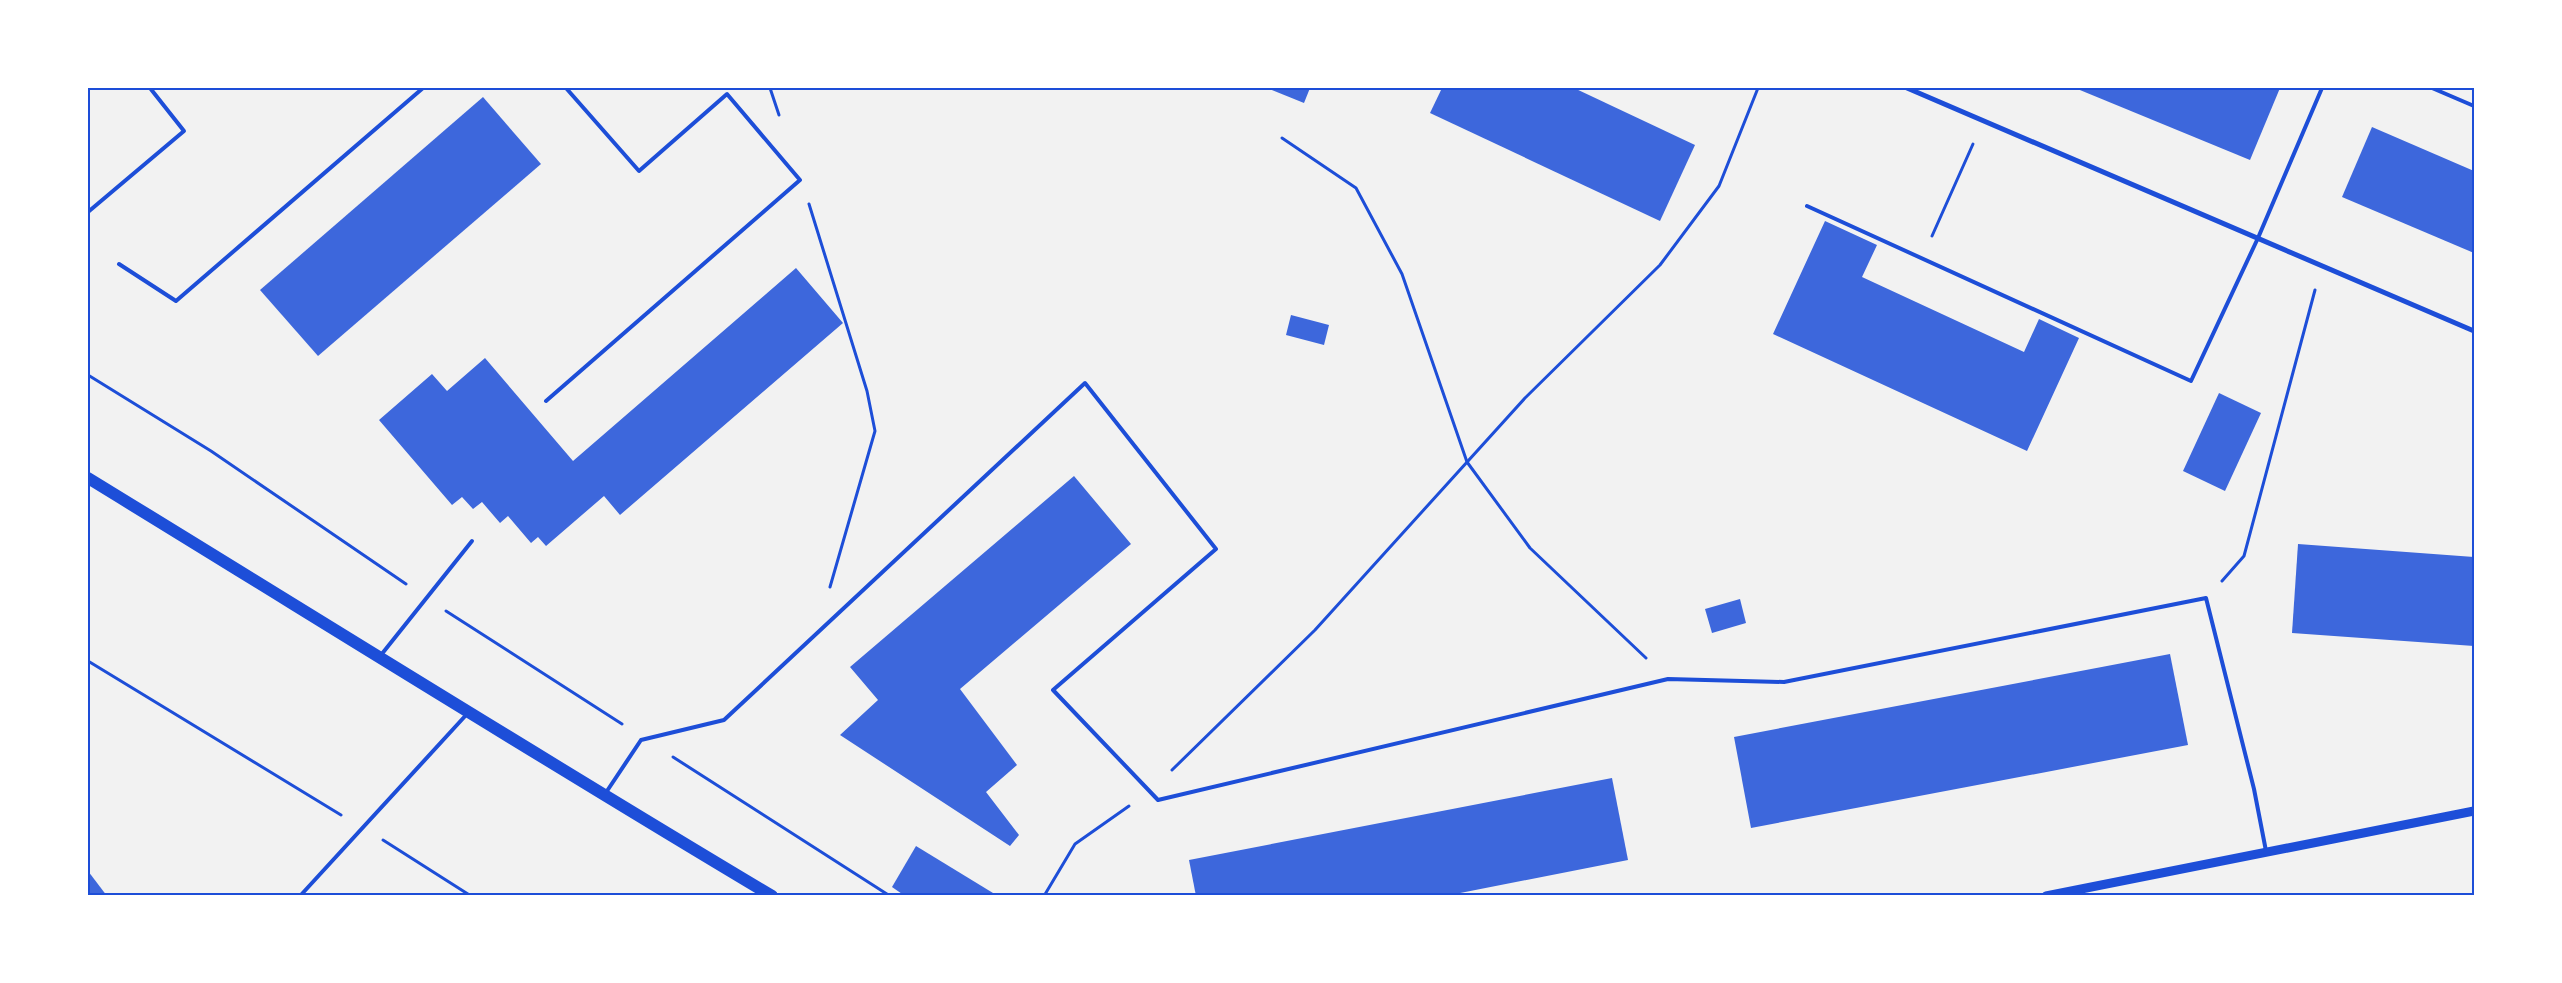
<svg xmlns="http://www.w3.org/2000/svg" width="2562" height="983" font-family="'DM Sans',sans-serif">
	<rect width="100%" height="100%" fill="#f2f2f2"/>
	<g fill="#3d67dc">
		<path d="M1267,88H1310L1304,103Z"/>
		<path d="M1442,88H1574L1695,145L1660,221L1430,113Z"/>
		<path d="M2075,88H2280L2250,160Z"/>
		<path d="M483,97L541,164L318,356L260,290Z"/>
		<path d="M2372,127L2474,171V253L2342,197Z"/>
		<path d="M1825,221L1877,245L1862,277L2024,352L2039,319L2079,338L2027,451L1773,334Z"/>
		<path d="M796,268L843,323L620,515L604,496L546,546L538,537L531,543L508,516L500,523L482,502L473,509L462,497L452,505L379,420L432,374L447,391L485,358L573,461Z"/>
		<path d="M1291,315L1329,325L1324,345L1286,335Z"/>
		<path d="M2219,393L2261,413L2225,491L2183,471Z"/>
		<path d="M1074,476L1131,544L960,689L1017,765L986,792L1019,835L1010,846L840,735L878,700L850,667Z"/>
		<path d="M2298,544L2474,557V646L2292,633Z"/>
		<path d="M1740,599L1746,623L1712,633L1705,609Z"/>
		<path d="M2170,654L2188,745L1751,828L1734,737Z"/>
		<path d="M1612,778L1628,860L1445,896H1196L1189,860Z"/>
		<path d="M916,846L993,893L992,896H905L892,887Z"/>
		<path d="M88,871L107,896H88Z"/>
	</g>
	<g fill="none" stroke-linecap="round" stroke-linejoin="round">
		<g stroke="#1d4ed8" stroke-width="3">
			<path d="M770,88L779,115"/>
			<path d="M1282,138L1356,188L1402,274L1467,462L1530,548L1646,658"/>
			<path d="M809,204L867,391L875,431L830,587"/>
			<path d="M1932,236L1973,144"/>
			<path d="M88,375L211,451L406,584"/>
			<path d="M2222,581L2244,556L2315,290"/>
			<path d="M446,611L622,724"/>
			<path d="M88,661L341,815"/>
			<path d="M673,757L890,896"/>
			<path d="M1172,770L1315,630L1525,398L1660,265L1719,186L1758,88"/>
			<path d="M383,840L471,896"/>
			<path d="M1044,896L1075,844L1129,806"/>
		</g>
		<g stroke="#1d4ed8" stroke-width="4">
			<path d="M2432,88L2474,106"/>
			<path d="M1807,206L2191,381L2258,238L2322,88"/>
			<path d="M88,212L184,131L150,88"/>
			<path d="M119,264L176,301L423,88"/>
			<path d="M546,401L800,180L727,94L639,171L566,88"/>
			<path d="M381,655L472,541"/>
			<path d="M605,794L641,740L724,720L1085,383L1216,549L1053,690L1158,800L1668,679L1784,682L2206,598L2254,789L2266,851"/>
			<path d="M300,896L467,714"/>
		</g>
		<path stroke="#1d4ed8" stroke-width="5" d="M1907,88L2474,331"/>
		<path stroke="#1d4ed8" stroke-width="9" d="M2046,896L2474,811"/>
		<path stroke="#1d4ed8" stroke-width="12" d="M88,478C315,617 542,759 772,896"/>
	</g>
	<rect width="2562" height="983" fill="none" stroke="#ffffff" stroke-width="178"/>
	<rect x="89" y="89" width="2384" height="805" fill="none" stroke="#1d4ed8" stroke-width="2"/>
</svg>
